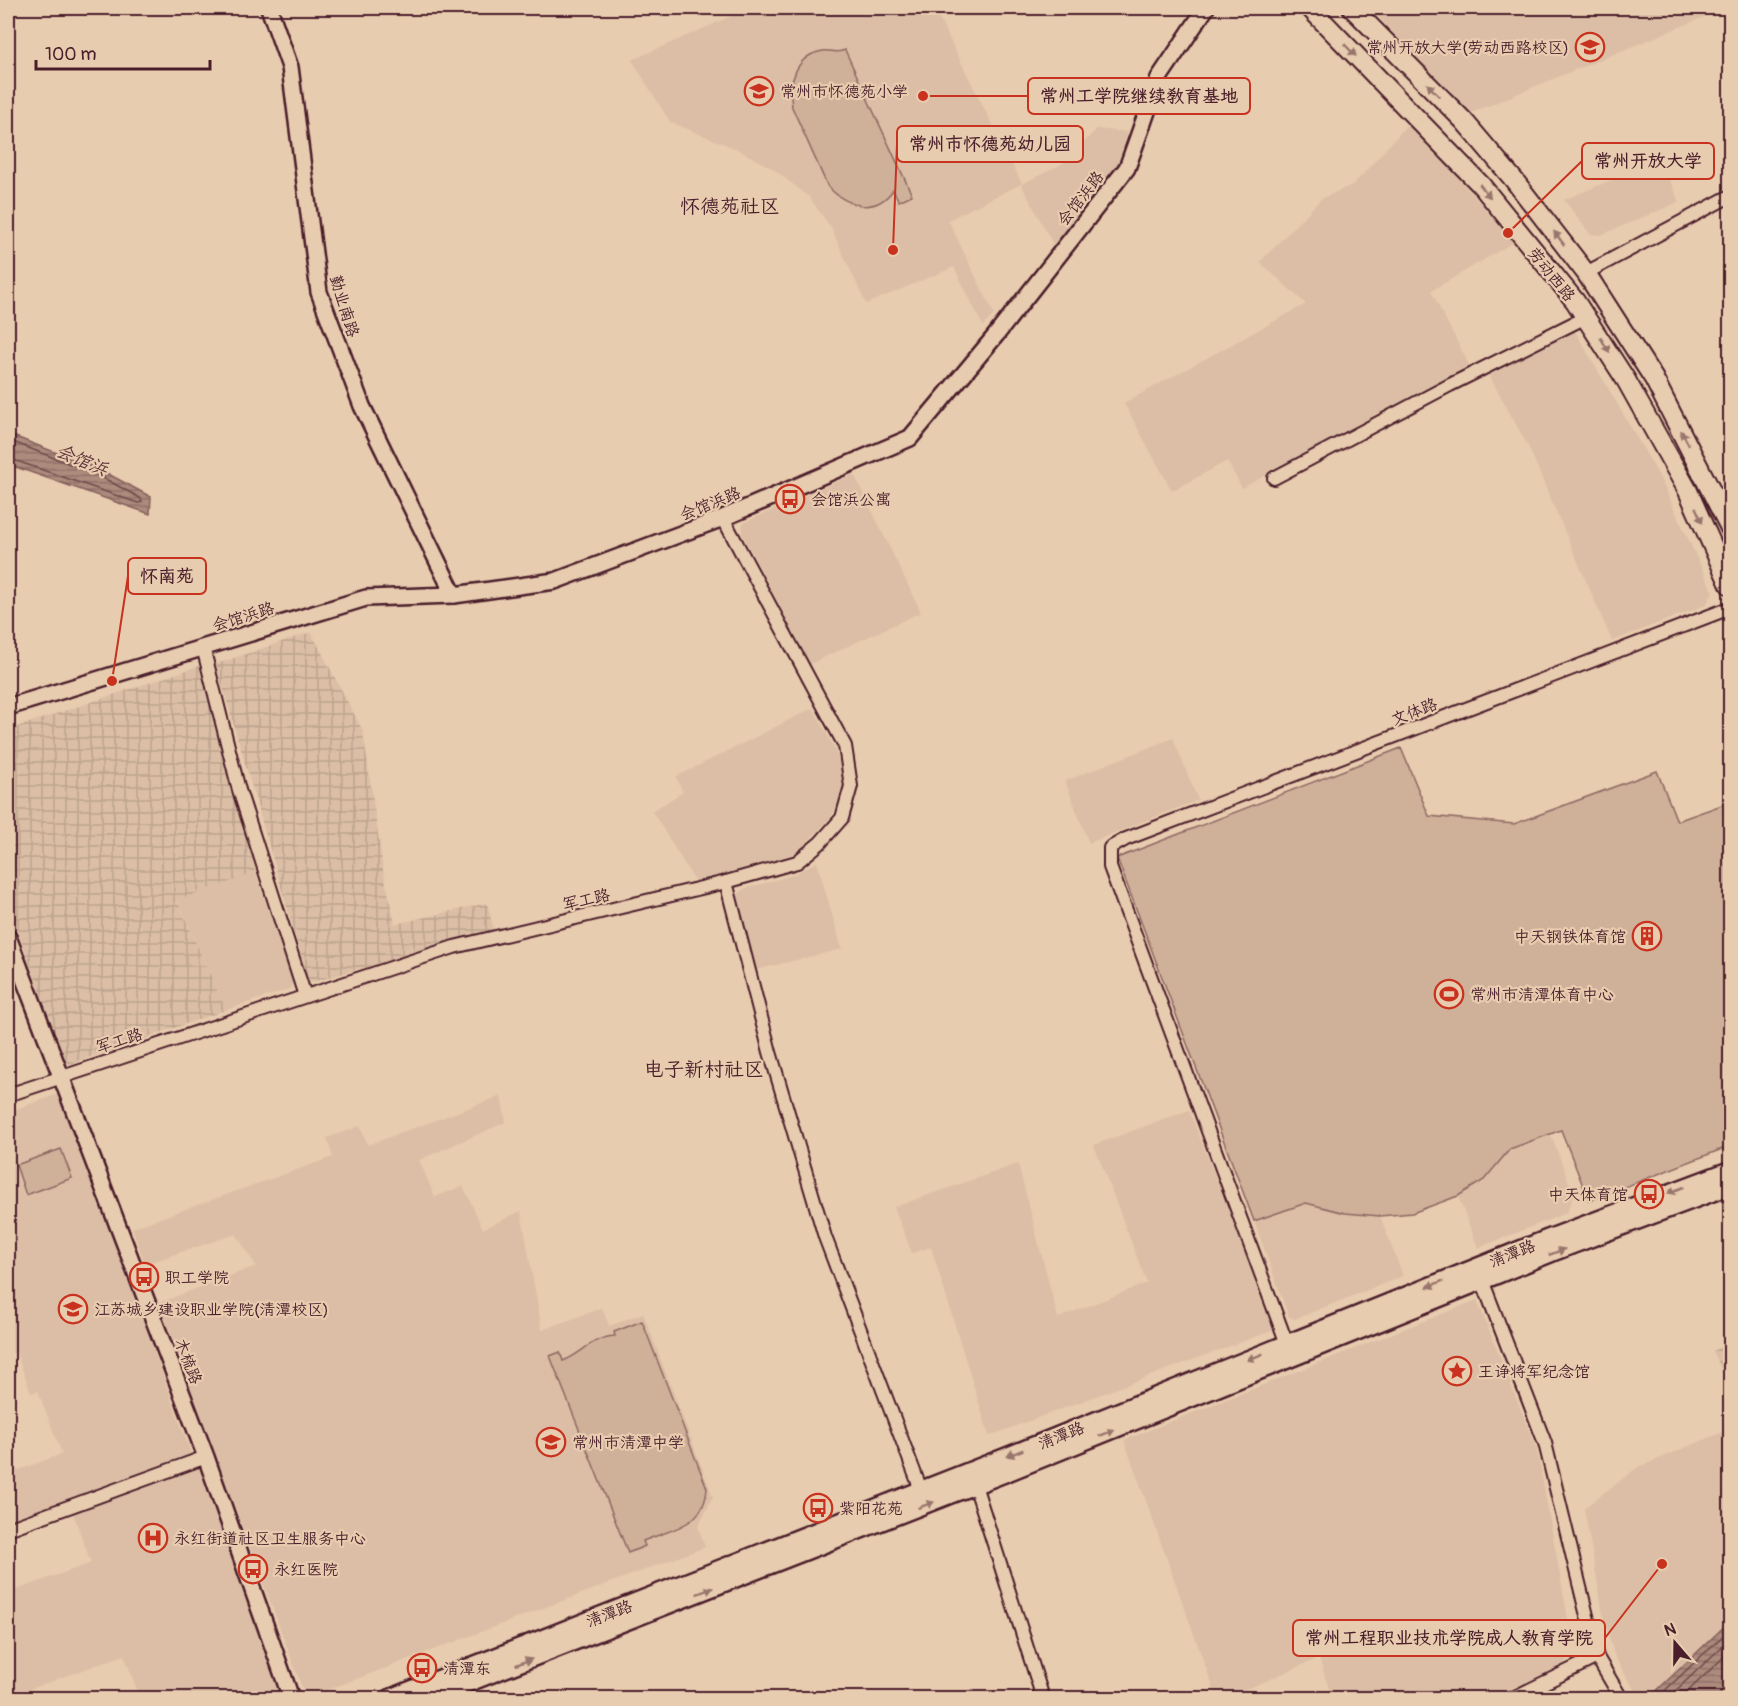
<svg xmlns="http://www.w3.org/2000/svg" width="1738" height="1706" font-family="Pangolin,'LXGW WenKai TC',sans-serif">
	<defs>
		<pattern id="industrial-grid" width="8" height="8" patternUnits="userSpaceOnUse" patternTransform="scale(1.5)"><rect width="8" height="8" fill="#dbbea5"/><path d="M0 4h8M4 0v8" fill="none" stroke="#bda38e"/></pattern>
		<pattern id="water-rules" width="6" height="5" patternUnits="userSpaceOnUse" patternTransform="scale(1.5)"><rect width="6" height="5" fill="#ac8a7c"/><path d="M0 2.5h6" fill="none" stroke="#8e7066"/></pattern>
	</defs>
	<rect width="100%" height="100%" fill="#e8ccaf"/>
	<filter id="ink" filterUnits="userSpaceOnUse"><feTurbulence type="fractalNoise" baseFrequency=".0167" numOctaves="2"/><feDisplacementMap in="SourceGraphic" scale="12" xChannelSelector="R" yChannelSelector="G"/><feConvolveMatrix kernelMatrix="1 2 1 2 8 2 1 2 1" color-interpolation-filters="sRGB"/></filter>
	<g filter="url(#ink)">
		<g fill="#dbbea5">
			<path d="M750,8H934L1022,184L1062,164L1097,129L1128,132L1117,166L1054,246L1021,184L948,220L994,314L983,326L954,267L866,304L831,228L809,197L772,168L737,149L670,122L632,60Z"/>
			<path d="M1370,8H1726L1468,114Z"/>
			<path d="M1410,122L1514,242L1431,291L1470,367L1242,488L1227,461L1172,491L1124,403L1306,304L1260,262L1321,199L1354,184Z"/>
			<path d="M1661,159L1679,202L1601,235L1590,234L1564,200Z"/>
			<path d="M1575,331L1659,476L1713,592L1706,605L1612,641L1528,446L1489,375Z"/>
			<path d="M854,474L921,612L810,664L742,534L743,523Z"/>
			<path d="M813,708L836,751L845,786L831,818L797,852L761,865L695,881L652,811L683,792L676,777Z"/>
			<path d="M1173,738L1198,800L1089,843L1065,781Z"/>
			<path d="M817,862L842,949L755,970L737,896L743,889L793,875Z"/>
			<path d="M256,873L293,983L290,989L226,1010L177,899Z"/>
			<path d="M61,1093L192,1456L8,1523V1474L62,1454L38,1391L31,1393L16,1352L8,1355V1112Z"/>
			<path d="M501,1096L506,1122L419,1160L435,1197L463,1186L483,1229L521,1211L542,1330L602,1308L609,1326L643,1313L713,1497L698,1526L705,1547L306,1698L159,1303L256,1266L236,1234L145,1264L132,1228L333,1157L327,1138L360,1126L368,1145Z"/>
			<path d="M1189,1110L1276,1329L989,1436L931,1247L912,1253L894,1207L1018,1164L1058,1318L1147,1283L1094,1145Z"/>
			<path d="M1551,1135L1574,1195L1566,1213L1478,1248L1458,1196L1484,1180L1510,1149Z"/>
			<path d="M1306,1203L1345,1213L1380,1216L1403,1276L1295,1319L1289,1317L1254,1221Z"/>
			<path d="M1477,1300L1537,1450L1574,1651L1563,1665L1493,1698H1332L1319,1658L1226,1698H1217L1124,1440Z"/>
			<path d="M1730,1429V1621L1649,1698H1639L1615,1657L1605,1624L1584,1508L1637,1468Z"/>
			<path d="M198,1467L284,1698H140L124,1655L8,1697V1593L91,1563L73,1513Z"/>
		</g>
		<g fill="url(#industrial-grid)">
			<path d="M311,632L363,731L383,869L395,924L487,903L494,931L309,983L216,664Z"/>
			<path d="M199,666L256,873L177,900L226,1010L68,1065L8,906V730Z"/>
			<path d="M1730,1342V1388L1713,1351Z"/>
		</g>
		<g fill="#cfb099" stroke="#8c6862" stroke-width="1.5">
			<path d="M845,50L912,195L899,201L893,190C875,215 848,207 828,187L792,107C788,84 795,55 823,51C832,50 836,54 845,50Z"/>
			<path d="M1401,748L1429,816L1514,824L1657,771L1677,821L1730,802V1146L1589,1201L1561,1130L1510,1149L1484,1180L1458,1196L1412,1213L1380,1216L1345,1213L1306,1203L1254,1221L1117,858Z"/>
			<path d="M61,1149L72,1178L26,1195L16,1165Z"/>
			<path d="M642,1321L707,1488C705,1526 672,1529 643,1541L645,1546L628,1553L550,1356L560,1352L563,1361C585,1352 590,1338 615,1336L614,1332Z"/>
		</g>
		<g fill="url(#water-rules)" stroke="#855f5c" stroke-width="1.5">
			<path d="M8,434L101,470L151,497L150,514L13,466L8,463Z"/>
			<path d="M1730,1621V1698H1649Z"/>
		</g>
		<g fill="none" stroke-linecap="round" stroke-linejoin="round">
			<g stroke="#714a4b" stroke-width="1.5">
				<path d="M8,440L98,475L140,498L142,502L138,503L8,458"/>
				<path d="M1657,1698L1730,1629"/>
				<path d="M1668,1698L1730,1639"/>
				<path d="M1681,1698L1730,1651"/>
			</g>
			<g stroke="#4a1f2b" stroke-width="16">
				<g id="minor">
					<path d="M1586,273L1730,196"/>
					<path d="M1274,478L1450,385L1586,317"/>
					<path d="M203,647L239,790L305,996"/>
					<path d="M726,882L770,1052L825,1237L921,1490"/>
					<path d="M8,1095L454,947L726,882L797,862L820,843L842,818L851,786L845,746L723,518"/>
					<path d="M1480,1275L1545,1443L1597,1657L1621,1698"/>
					<path d="M1287,1344L1110,867V848L1126,839L1730,608"/>
					<path d="M975,1485L1043,1698"/>
					<path d="M8,1529L206,1457"/>
					<path d="M1513,1698L1597,1657"/>
				</g>
			</g>
			<g stroke="#4a1f2b" stroke-width="20">
				<g id="tertiary">
					<path d="M269,8L290,67L319,292L362,406L454,595"/>
					<path d="M8,707L366,598L454,595L555,581L723,518L910,438L996,335L1127,168L1159,78L1206,8"/>
					<path d="M8,937L206,1457L291,1698"/>
				</g>
			</g>
			<g stroke="#4a1f2b" stroke-width="21">
				<g id="secondary">
					<path d="M390,1698L1005,1457L1549,1238L1730,1170"/>
					<path d="M430,1698L1011,1471L1554,1252L1730,1186"/>
				</g>
			</g>
			<g stroke="#4a1f2b" stroke-width="22">
				<g id="primary">
					<path d="M1310,8L1481,185L1575,301L1626,380L1688,491L1730,585"/>
					<path d="M1352,8L1464,121L1514,180L1586,273L1654,379L1730,528"/>
				</g>
			</g>
			<use href="#minor" stroke="#e8ccaf" stroke-width="12"/>
			<use href="#tertiary" stroke="#e8ccaf" stroke-width="15"/>
			<use href="#secondary" stroke="#e8ccaf" stroke-width="16"/>
			<use href="#primary" stroke="#e8ccaf" stroke-width="18"/>
		</g>
		<defs><path id="oneway-solid" d="M-6-.8H1V-3.2L6.5 0L1 3.2V.8H-6Z" transform="scale(1.5)"/></defs>
		<g fill="#99766d">
			<use href="#oneway-solid" transform="translate(1350 50) rotate(46)"/>
			<use href="#oneway-solid" transform="translate(1433 90) rotate(-134)"/>
			<use href="#oneway-solid" transform="translate(1485 191) rotate(51)"/>
			<use href="#oneway-solid" transform="translate(1559 238) rotate(-127)"/>
			<use href="#oneway-solid" transform="translate(1605 345) rotate(58)"/>
			<use href="#oneway-solid" transform="translate(1685 438) rotate(-118)"/>
			<use href="#oneway-solid" transform="translate(1699 515) rotate(66)"/>
			<use href="#oneway-solid" transform="translate(1676 1190) rotate(159)"/>
			<use href="#oneway-solid" transform="translate(1557 1252) rotate(-21)"/>
			<use href="#oneway-solid" transform="translate(1435 1284) rotate(158)"/>
			<use href="#oneway-solid" transform="translate(1255 1357) rotate(158)"/>
			<use href="#oneway-solid" transform="translate(1107 1433) rotate(-22)"/>
			<use href="#oneway-solid" transform="translate(1015 1453) rotate(158)"/>
			<use href="#oneway-solid" transform="translate(926 1505) rotate(-21)"/>
			<use href="#oneway-solid" transform="translate(705 1591) rotate(-21)"/>
			<use href="#oneway-solid" transform="translate(524 1662) rotate(-21)"/>
		</g>
	</g>
	<defs>
		<g id="university-ring" transform="scale(1.5)"><circle r="9.5" fill="#e8ccaf" stroke="#c8321e" stroke-width="1.5"/><path d="M0-5L7-2L0 1L-7-2ZM-4 1L0 2.5L4 1V4Q0 6-4 4Z" fill="#c8321e"/></g>
		<g id="school-ring" transform="scale(1.5)"><circle r="9.5" fill="#e8ccaf" stroke="#c8321e" stroke-width="1.5"/><path d="M0-5L7-2L0 1L-7-2ZM-4 1L0 2.5L4 1V4Q0 6-4 4Z" fill="#c8321e"/></g>
		<g id="bus-ring" transform="scale(1.5)"><circle r="9.5" fill="#e8ccaf" stroke="#c8321e" stroke-width="1.5"/><path d="M-5-6H5V4H4V6H2V4H-2V6H-4V4H-5ZM-3.5-4V0h7V-4ZM-3.5 1.2v1.5H-2V1.2ZM2 1.2v1.5H3.5V1.2Z" fill="#c8321e"/></g>
		<g id="building-ring" transform="scale(1.5)"><circle r="9.5" fill="#e8ccaf" stroke="#c8321e" stroke-width="1.5"/><path d="M-4-6H4V6H1V3H-1V6H-4ZM-2.5-4.3h1.7v1.8h-1.7ZM.8-4.3h1.7v1.8H.8ZM-2.5-1h1.7V.8h-1.7ZM.8-1h1.7V.8H.8Z" fill="#c8321e"/></g>
		<g id="stadium-ring" transform="scale(1.5)"><circle r="9.5" fill="#e8ccaf" stroke="#c8321e" stroke-width="1.5"/><path d="M0-5a6.5 5 0 1 0 0 10a6.5 5 0 1 0 0-10ZM-3.5-1.8h7v3.6h-7Z" fill="#c8321e"/></g>
		<g id="sight-ring" transform="scale(1.5)"><circle r="9.5" fill="#e8ccaf" stroke="#c8321e" stroke-width="1.5"/><path d="M0-6L1.8-2.2L6-1.7L2.9 1.2L3.7 5.4L0 3.3L-3.7 5.4L-2.9 1.2L-6-1.7L-1.8-2.2Z" fill="#c8321e"/></g>
		<g id="hospital-ring" transform="scale(1.5)"><circle r="9.5" fill="#e8ccaf" stroke="#c8321e" stroke-width="1.5"/><path d="M-5-5h3v3.5h4V-5h3V5h-3V1.5h-4V5h-3Z" fill="#c8321e"/></g>
	</defs>
	<g fill-rule="evenodd">
		<use href="#university-ring" x="1590" y="47"/>
		<use href="#school-ring" x="759" y="91"/>
		<use href="#bus-ring" x="790" y="499"/>
		<use href="#building-ring" x="1647" y="936"/>
		<use href="#stadium-ring" x="1449" y="994"/>
		<use href="#bus-ring" x="1649" y="1194"/>
		<use href="#bus-ring" x="144" y="1277"/>
		<use href="#school-ring" x="73" y="1309"/>
		<use href="#sight-ring" x="1457" y="1371"/>
		<use href="#school-ring" x="551" y="1442"/>
		<use href="#bus-ring" x="818" y="1508"/>
		<use href="#hospital-ring" x="153" y="1538"/>
		<use href="#bus-ring" x="253" y="1569"/>
		<use href="#bus-ring" x="422" y="1668"/>
	</g>
	<g text-anchor="middle" stroke-width="4.5" stroke-linejoin="round" paint-order="stroke">
		<g font-size="16" fill="#4a1f2b" stroke="#e8ccaf" text-anchor="start">
			<text x="1569" y="53" text-anchor="end">常州开放大学(劳动西路校区)</text>
			<text x="780" y="97">常州市怀德苑小学</text>
			<text x="811" y="505">会馆浜公寓</text>
			<text x="1626" y="942" text-anchor="end">中天钢铁体育馆</text>
			<text x="1470" y="1000">常州市清潭体育中心</text>
			<text x="1628" y="1200" text-anchor="end">中天体育馆</text>
			<text x="165" y="1283">职工学院</text>
			<text x="94" y="1315">江苏城乡建设职业学院(清潭校区)</text>
			<text x="1478" y="1377">王诤将军纪念馆</text>
			<text x="572" y="1448">常州市清潭中学</text>
			<text x="839" y="1514">紫阳花苑</text>
			<text x="174" y="1544">永红街道社区卫生服务中心</text>
			<text x="274" y="1575">永红医院</text>
			<text x="443" y="1674">清潭东</text>
		</g>
		<g font-size="16" fill="#4a1f2b" stroke="#e8ccaf">
			<text transform="translate(1080 198) rotate(-52)" y="6">会馆浜路</text>
			<text transform="translate(1552 274) rotate(51)" y="6">劳动西路</text>
			<text transform="translate(345 306) rotate(73)" y="6">勤业南路</text>
			<text transform="translate(710 503) rotate(-22)" y="6">会馆浜路</text>
			<text transform="translate(243 616) rotate(-17)" y="6">会馆浜路</text>
			<text transform="translate(1414 711) rotate(-21)" y="6">文体路</text>
			<text transform="translate(586 899) rotate(-13)" y="6">军工路</text>
			<text transform="translate(119 1040) rotate(-18)" y="6">军工路</text>
			<text transform="translate(1512 1253) rotate(-22)" y="6">清潭路</text>
			<text transform="translate(189 1361) rotate(69)" y="6">木梳路</text>
			<text transform="translate(1061 1435) rotate(-22)" y="6">清潭路</text>
			<text transform="translate(609 1613) rotate(-21)" y="6">清潭路</text>
		</g>
		<g font-size="18" font-style="italic" fill="#5e343b" stroke="#e8ccaf">
			<text transform="translate(82 460) rotate(23)" y="6">会馆浜</text>
		</g>
		<g font-size="20" fill="#4a1f2b" stroke="#e8ccaf">
			<text x="730" y="213">怀德苑社区</text>
			<text x="704" y="1076">电子新村社区</text>
		</g>
	</g>
	<path fill="none" stroke="#c8321e" stroke-width="2" d="M923 96L1028 96M893 250L897 144M1508 233L1582 161M112 681L128 576M1662 1564L1605 1638"/>
	<g fill="#c8321e" stroke="#e8ccaf" stroke-width="2">
		<circle cx="923" cy="96" r="6"/>
		<circle cx="893" cy="250" r="6"/>
		<circle cx="1508" cy="233" r="6"/>
		<circle cx="112" cy="681" r="6"/>
		<circle cx="1662" cy="1564" r="6"/>
	</g>
	<g fill="#e8ccaf" stroke="#c8321e" stroke-width="2">
		<rect x="1028" y="78" width="222" height="36" rx="6"/>
		<rect x="897" y="126" width="186" height="36" rx="6"/>
		<rect x="1582" y="143" width="132" height="36" rx="6"/>
		<rect x="128" y="558" width="78" height="36" rx="6"/>
		<rect x="1293" y="1620" width="312" height="36" rx="6"/>
	</g>
	<g font-size="18" text-anchor="middle" font-weight="bold" fill="#4a1f2b">
		<text x="1139" y="102">常州工学院继续教育基地</text>
		<text x="990" y="150">常州市怀德苑幼儿园</text>
		<text x="1648" y="167">常州开放大学</text>
		<text x="167" y="582">怀南苑</text>
		<text x="1449" y="1644">常州工程职业技术学院成人教育学院</text>
	</g>
	<rect width="1738" height="1706" fill="none" stroke="#e8ccaf" stroke-width="30"/>
	<rect x="15" y="15" width="1708" height="1676" fill="none" stroke="#4a1f2b" stroke-width="2" filter="url(#ink)"/>
	<g transform="translate(1675 1643) rotate(340)" stroke="#e8ccaf" stroke-width="4.5" paint-order="stroke">
	<path d="M0-4.5L10 22L0 15L-10 22Z" fill="#4a1f2b"/>
	<text y="-9" font-size="16" font-weight="bold" text-anchor="middle" fill="#4a1f2b">N</text>
	</g>
	<path d="M36 60v9h174v-9" fill="none" stroke="#4a1f2b" stroke-width="3"/>
	<text x="45" y="60" font-size="18" fill="#4a1f2b" stroke="#e8ccaf" stroke-width="4.5" paint-order="stroke">100 m</text>
</svg>
